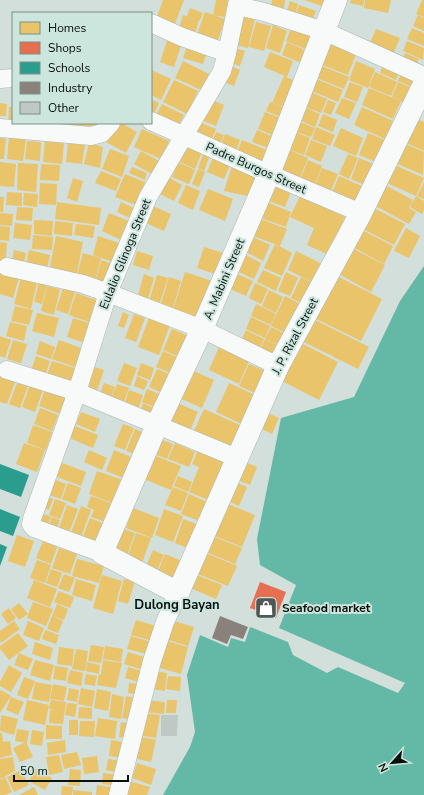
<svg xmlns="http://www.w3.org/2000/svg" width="424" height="795" font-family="'Nunito Sans',sans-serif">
	<rect width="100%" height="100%" fill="#d2dfdb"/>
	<path fill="#63b9a6" d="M424,266V795H163L190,747L195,732L187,675L200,635L228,647L231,638L245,642L250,627L288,642L293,655L327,673L338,667L398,693L405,683L279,628L296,585L260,565L257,539L281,418L354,397L400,301Z"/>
	<g fill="#e9c46a">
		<path d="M163,0H184L173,29L155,22Z"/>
		<path d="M216,0H228L225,17L213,15Z"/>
		<path d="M272,0H285L283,15L270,13Z"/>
		<path d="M304,0H327L325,7Z"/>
		<path d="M351,0H364L363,6L350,3Z"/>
		<path d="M365,0H391L388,13L364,8Z"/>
		<path d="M422,0H424V17L416,14Z"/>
		<path d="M290,1L298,4L294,20L285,17Z"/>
		<path d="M299,5L316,11L311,25L294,20Z"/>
		<path d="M190,8L203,13L200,20H199L194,37L178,32L183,15L195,19L187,16Z"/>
		<path d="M205,12L225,19L216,46L195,40Z"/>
		<path d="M418,15L424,18V31L413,26Z"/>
		<path d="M243,16L255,19L248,48L236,45Z"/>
		<path d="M256,22L271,26L264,51L249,47Z"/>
		<path d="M273,25L287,31L280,53L266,48Z"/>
		<path d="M291,28L315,38L310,51L286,41Z"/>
		<path d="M412,28L424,33V46L407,39Z"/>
		<path d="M376,29L400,38L393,55L369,45Z"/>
		<path d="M167,41L181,46L174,67L160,62Z"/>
		<path d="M407,41L424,48L423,60L403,51Z"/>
		<path d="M287,42L309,52L304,64L282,55Z"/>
		<path d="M329,42L356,54L348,75L320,64Z"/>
		<path d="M188,43L208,49L203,64L183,58Z"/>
		<path d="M234,48L245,51L240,66L229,62Z"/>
		<path d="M270,52L293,61L287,77L264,67Z"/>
		<path d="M405,53L419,59L416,66L402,60Z"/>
		<path d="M183,61L209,74L201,90L175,78Z"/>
		<path d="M356,61L375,69L368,88L349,80Z"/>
		<path d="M384,63L400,70L396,80L380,73Z"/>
		<path d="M228,65L240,70L234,86L222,81Z"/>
		<path d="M322,66L349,77L344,89L317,78Z"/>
		<path d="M151,70L171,79L161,100L151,95Z"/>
		<path d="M375,72L397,82L391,96L369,87Z"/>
		<path d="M402,72L416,78L412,87L398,81Z"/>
		<path d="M284,76L298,82L287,108L272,103Z"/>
		<path d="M316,79L343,90L338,102L312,91Z"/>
		<path d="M174,80L198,91L187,114L163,102Z"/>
		<path d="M350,82L363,87L357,102L344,97Z"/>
		<path d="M398,82L412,88L406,103L392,97Z"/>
		<path d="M369,88L401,101L393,119L362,105Z"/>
		<path d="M311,92L327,99L321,113L305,107Z"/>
		<path d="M342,98L356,103L349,119L335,113Z"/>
		<path d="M151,99L159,103L153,116L151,115Z"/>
		<path d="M209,99L224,105L216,126L201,120Z"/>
		<path d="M328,100L336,103L331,115L323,112Z"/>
		<path d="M270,102L288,110L284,118L266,111Z"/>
		<path d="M0,103L7,104L6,116H0Z"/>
		<path d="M162,104L184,115L177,128L155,117Z"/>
		<path d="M9,107H13V124L8,123Z"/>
		<path d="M362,107L393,121L385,139L354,125Z"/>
		<path d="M306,108L320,114L315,127L301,121Z"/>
		<path d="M265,112L284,119L277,137L258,129Z"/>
		<path d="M323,114L337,120L333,132L318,126Z"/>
		<path d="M412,117L424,122V151L402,141Z"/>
		<path d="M197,121L216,129L210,144L191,137Z"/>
		<path d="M300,122L315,128L311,137L296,132Z"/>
		<path d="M70,123H99L98,127L70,126Z"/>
		<path d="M116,123H121L137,132L126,153L106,142Z"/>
		<path d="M316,127L335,135L330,146L312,139Z"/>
		<path d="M341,128L363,138L356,156L333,146Z"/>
		<path d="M142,129L169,141L161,159L134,147Z"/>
		<path d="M257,130L276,138L271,149L252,142Z"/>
		<path d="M216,132L224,135L218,149L211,146Z"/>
		<path d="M295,132L310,138L304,155L288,149Z"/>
		<path d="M368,133L385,140L376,162L359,155Z"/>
		<path d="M225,134L240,140L235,154L220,148Z"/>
		<path d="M9,137L26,139L23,161L7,159Z"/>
		<path d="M0,138L6,139L4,159H0Z"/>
		<path d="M242,140L272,152L266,167L236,154Z"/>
		<path d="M311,140L327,146L321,162L305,155Z"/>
		<path d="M27,141L41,142L40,161L25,159Z"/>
		<path d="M45,141L64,143L62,164L43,162Z"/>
		<path d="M401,142L424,152L423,175L393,162Z"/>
		<path d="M68,143L85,145L82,164L66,162Z"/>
		<path d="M89,143L103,147L100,168L84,164Z"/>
		<path d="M186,146L202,152L195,169L180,162Z"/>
		<path d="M110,149L129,156L122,177L102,169Z"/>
		<path d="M287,149L308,158L299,180L278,171Z"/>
		<path d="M141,151L159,161L152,174L134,164Z"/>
		<path d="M204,152L210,155L204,171L198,168Z"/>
		<path d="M348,154L358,158L349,179L339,174Z"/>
		<path d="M213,158L230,165L224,179L207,172Z"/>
		<path d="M359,158L376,165L367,186L351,179Z"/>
		<path d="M308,160L322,166L314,186L300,180Z"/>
		<path d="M0,162L16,164L14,187L0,186Z"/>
		<path d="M178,162L195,170L189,184L172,177Z"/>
		<path d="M18,163L38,164L36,192L17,190Z"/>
		<path d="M41,164L60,165L59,181L40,180Z"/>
		<path d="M392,164L424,178L416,196L385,182Z"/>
		<path d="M232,166L260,177L252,197L224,191Z"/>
		<path d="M132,167L147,173L145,180L129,173Z"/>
		<path d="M322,168L338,174L330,193L314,187Z"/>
		<path d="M198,169L205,172L199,187L192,184Z"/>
		<path d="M101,171L121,179L116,191L95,183Z"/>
		<path d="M125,174L145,182L136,205L115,197Z"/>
		<path d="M339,176L364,187L356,206L331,195Z"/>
		<path d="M168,177L182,185L174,201L160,194Z"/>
		<path d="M73,178L83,181L77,202L67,198Z"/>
		<path d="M424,182V199L417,196Z"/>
		<path d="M40,183L57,184L56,205L39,204Z"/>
		<path d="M383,184L413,200L409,208L416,212L409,224L372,204Z"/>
		<path d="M186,185L200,191L193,210L178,203Z"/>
		<path d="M272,185L291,192L285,207L266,200Z"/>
		<path d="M208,189L233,199L225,221L199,210Z"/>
		<path d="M7,192L22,193V206L6,205Z"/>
		<path d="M24,193L38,194L37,207L23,205Z"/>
		<path d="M300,196L345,217L335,238L337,239L329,255L307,245L314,228L290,217Z"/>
		<path d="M416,196L424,201V210L422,214L410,207Z"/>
		<path d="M0,197H4L3,212H0Z"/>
		<path d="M264,201L291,212L286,227L258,217Z"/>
		<path d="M57,202L101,208L99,225L55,219Z"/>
		<path d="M121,202L134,208L130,218L117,212Z"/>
		<path d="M153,206L171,214L164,231L146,223Z"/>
		<path d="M370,206L405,224L394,245L359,227Z"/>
		<path d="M17,207L33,208L32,221L16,220Z"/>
		<path d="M0,213L13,214L12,226L0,225Z"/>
		<path d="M109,213L129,221L121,240L102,231Z"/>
		<path d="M258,218L287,229L280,246L251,235Z"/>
		<path d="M34,220L53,221L52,236L34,234Z"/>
		<path d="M55,221L73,223L72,236L54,234Z"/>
		<path d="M15,223L32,225L30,240L13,238Z"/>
		<path d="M76,224L95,226L93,238L74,235Z"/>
		<path d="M0,226L10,227L9,241L0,240Z"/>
		<path d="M406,228L420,236L409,258L394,251Z"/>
		<path d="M360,229L393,246L384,264L351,246Z"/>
		<path d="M33,235L53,237L52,250L32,249Z"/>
		<path d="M249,235L270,245L263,261L242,250Z"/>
		<path d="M56,236L83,242L76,278L49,272Z"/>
		<path d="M98,236L119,243L113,262L93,255Z"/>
		<path d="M0,242L7,243L5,267H0Z"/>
		<path d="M275,244L292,253L282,276L264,268Z"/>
		<path d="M204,247L224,253L218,275L197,268Z"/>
		<path d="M350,247L385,265L371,292L337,273Z"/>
		<path d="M14,250L26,253L23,269L11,266Z"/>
		<path d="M29,250L50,255L46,274L25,270Z"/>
		<path d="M137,251L153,256L149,270L133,265Z"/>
		<path d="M296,251L322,264L314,283L288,270Z"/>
		<path d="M240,252L261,263L254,279L232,269Z"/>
		<path d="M83,253L101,258L94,284L76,279Z"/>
		<path d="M101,260L113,264L107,286L95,283Z"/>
		<path d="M263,270L281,278L276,291L257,282Z"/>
		<path d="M185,272L212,281L196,321L172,313Z"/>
		<path d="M286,272L298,278L290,296L278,291Z"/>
		<path d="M0,273L19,278L13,298L0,294Z"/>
		<path d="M235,273L253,281L246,296L228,288Z"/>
		<path d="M144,274L154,278L147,302L137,299Z"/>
		<path d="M157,275L168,278L158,308L148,305Z"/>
		<path d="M337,276L382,299L361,341L316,319Z"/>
		<path d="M169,277L181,281L171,314L159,310Z"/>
		<path d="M301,277L315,284L305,305L291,298Z"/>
		<path d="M21,278L37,283L31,309L14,304Z"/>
		<path d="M39,282L47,284L42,304L34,302Z"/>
		<path d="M255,283L268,289L261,304L249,298Z"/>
		<path d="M47,286L60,289L54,315L41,311Z"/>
		<path d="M63,288L75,292L68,314L56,310Z"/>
		<path d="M269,290L283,297L276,313L262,306Z"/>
		<path d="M76,293L96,300L89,322L69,315Z"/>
		<path d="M285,296L304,306L291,335L271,326Z"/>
		<path d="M256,304L276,314L271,325L251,316Z"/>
		<path d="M15,306L33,310L29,325L11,321Z"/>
		<path d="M123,312L129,315L124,328L118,326Z"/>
		<path d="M37,313L59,318L54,337L32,331Z"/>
		<path d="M134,314L145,318L136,342L125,338Z"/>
		<path d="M251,317L270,326L265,338L246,329Z"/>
		<path d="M73,318L92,324L86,343L67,337Z"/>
		<path d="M149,318L170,325L159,355L138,347Z"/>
		<path d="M313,319L369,347L358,369L302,341Z"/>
		<path d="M10,322L27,326L24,341L6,336Z"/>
		<path d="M271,327L286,334L281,346L265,339Z"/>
		<path d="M172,329L189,336L180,357L163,350Z"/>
		<path d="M246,330L264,339L258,352L240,344Z"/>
		<path d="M0,336L11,340L5,358L0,356Z"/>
		<path d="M265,339L281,347L274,361L258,354Z"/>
		<path d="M13,340L27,344L21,363L7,359Z"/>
		<path d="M59,340L84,349L78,368L52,359Z"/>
		<path d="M40,341L55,347L51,359L36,354Z"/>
		<path d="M301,343L338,362L319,400L282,381Z"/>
		<path d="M219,347L249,361L239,384L209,370Z"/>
		<path d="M163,351L179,358L173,374L156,367Z"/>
		<path d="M36,356L50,361L44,379L30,374Z"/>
		<path d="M52,361L75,368L70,386L46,378Z"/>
		<path d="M124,363L137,368L130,386L117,381Z"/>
		<path d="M141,363L154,368L150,380L137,375Z"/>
		<path d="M249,364L272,374L262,396L239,386Z"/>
		<path d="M92,366L104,370L95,396L84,392Z"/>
		<path d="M157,369L172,375L165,394L149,387Z"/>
		<path d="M189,369L214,380L202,408L177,397Z"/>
		<path d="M137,376L148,381L144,390L134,386Z"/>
		<path d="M0,377L15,382L7,404L0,402Z"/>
		<path d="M17,383L28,386L20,408L9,404Z"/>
		<path d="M104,383L115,387L110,400L99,396Z"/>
		<path d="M229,383L257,396L244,425L216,412Z"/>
		<path d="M117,384L129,388L122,406L110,401Z"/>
		<path d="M30,385L43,390L35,412L22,407Z"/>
		<path d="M147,389L162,395L157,408L142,402Z"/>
		<path d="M45,390L66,398L60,414L39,406Z"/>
		<path d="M129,390L143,395L137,413L123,408Z"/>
		<path d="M175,402L198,412L188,435L165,425Z"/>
		<path d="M143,403L158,410L153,421L138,415Z"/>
		<path d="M40,408L58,415L52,431L34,424Z"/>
		<path d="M204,409L242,426L231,452L192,435Z"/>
		<path d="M81,412L100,419L95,432L76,424Z"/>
		<path d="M268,413L279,418L272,434L262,429Z"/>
		<path d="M123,424L134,428L125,450L114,446Z"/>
		<path d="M33,425L52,432L46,450L27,443Z"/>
		<path d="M72,425L98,435L93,448L67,437Z"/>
		<path d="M135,429L147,434L138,455L126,451Z"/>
		<path d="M160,439L173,444L167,459L154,454Z"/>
		<path d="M24,443L45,450L37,472L16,464Z"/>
		<path d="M175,443L195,452L189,467L168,459Z"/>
		<path d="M89,450L107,458L102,470L84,462Z"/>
		<path d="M114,450L134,458L126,479L106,471Z"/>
		<path d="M198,450L228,462L211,501L189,492L199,467L192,464Z"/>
		<path d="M153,455L181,466L171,490L144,479Z"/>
		<path d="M57,461L86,472L81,486L52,475Z"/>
		<path d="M245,462L257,467L250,485L238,480Z"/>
		<path d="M97,471L126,481L117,505L89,494Z"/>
		<path d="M178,476L192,482L188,492L174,486Z"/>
		<path d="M51,478L66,484L61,499L46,494Z"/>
		<path d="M235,482L247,487L239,506L228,501Z"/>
		<path d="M68,483L81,488L75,504L62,499Z"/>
		<path d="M173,487L188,493L181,511L165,505Z"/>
		<path d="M189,494L210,503L202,522L181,514Z"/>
		<path d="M45,496L53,499L49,510L41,507Z"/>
		<path d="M91,496L116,505L109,523L91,517L94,510L87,507Z"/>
		<path d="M55,499L66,503L60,519L49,515Z"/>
		<path d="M223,502L255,515L242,547L210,534Z"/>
		<path d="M67,505L78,509L67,538L57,534Z"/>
		<path d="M81,506L91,510L79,542L69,538Z"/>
		<path d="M133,508L159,518L152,538L126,528Z"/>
		<path d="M164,509L183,516L173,542L155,535Z"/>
		<path d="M39,512L51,517L46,530L34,525Z"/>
		<path d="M52,517L60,520L55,533L48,530Z"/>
		<path d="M90,518L107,525L98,548L81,541Z"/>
		<path d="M183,519L199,525L190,549L175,543Z"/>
		<path d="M123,529L135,533L126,558L114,553Z"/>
		<path d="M136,533L151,538L141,566L126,561Z"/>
		<path d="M17,535L34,541L25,567L8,561Z"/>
		<path d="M210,535L242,548L235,564L204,551Z"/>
		<path d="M43,541L57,547L51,564L36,558Z"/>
		<path d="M59,548L77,554L70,574L52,568Z"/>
		<path d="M153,550L164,555L157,570L146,566Z"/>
		<path d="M204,552L237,566L228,586L195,573Z"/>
		<path d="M165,554L182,561L175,578L158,571Z"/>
		<path d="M77,559L104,566L99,583L72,576Z"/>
		<path d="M37,560L51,565L45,583L30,578Z"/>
		<path d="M51,569L62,573L57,587L46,583Z"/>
		<path d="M64,574L75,578L69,592L58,588Z"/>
		<path d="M194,574L222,585L216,599L188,587Z"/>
		<path d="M102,575L122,581L113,614L93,608Z"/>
		<path d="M76,579L96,585L92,601L72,595Z"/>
		<path d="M124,579L135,581L128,604L118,601Z"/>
		<path d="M34,580L57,589L50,607L27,598Z"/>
		<path d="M59,591L74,597L70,608L54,602Z"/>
		<path d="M33,602L53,609L46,626L27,618Z"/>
		<path d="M19,603L28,614L19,620L11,609Z"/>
		<path d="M57,604L68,609L64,620L52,616Z"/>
		<path d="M9,608L16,618L8,624L1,614Z"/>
		<path d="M52,616L63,621L58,633L47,629Z"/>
		<path d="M136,620L156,626L152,641L131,635Z"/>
		<path d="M14,621L20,629L1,643L0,641V631Z"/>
		<path d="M28,621L44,628L39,641L23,635Z"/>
		<path d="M174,621L194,627L188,646L168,640Z"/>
		<path d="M45,630L59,635L56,644L42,639Z"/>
		<path d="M18,633L28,646L9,660L0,649V646Z"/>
		<path d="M131,636L151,642L147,654L127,649Z"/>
		<path d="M163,640L188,647L181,674L156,667Z"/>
		<path d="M35,642L53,648L50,660L32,654Z"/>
		<path d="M91,645L104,647L101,663L88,661Z"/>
		<path d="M105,646L123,649L121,662L103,659Z"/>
		<path d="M59,647L74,649L72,666L57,664Z"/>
		<path d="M76,649L88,651L85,671L72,669Z"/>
		<path d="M128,652L147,658L143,670L124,664Z"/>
		<path d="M19,653L33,659L28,670L14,665Z"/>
		<path d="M35,660L54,665L50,681L30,675Z"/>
		<path d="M103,660L122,663L116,688L97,685L99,674L101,675Z"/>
		<path d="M87,662L100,665L99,674L86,671Z"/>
		<path d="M9,665L22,673L11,692L0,686V682Z"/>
		<path d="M55,666L68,668L66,681L53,679Z"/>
		<path d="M128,667L141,671L138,682L125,678Z"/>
		<path d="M70,670L83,673L81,686L67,683Z"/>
		<path d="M154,671L167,673L165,691L152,689Z"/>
		<path d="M86,674L97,676L95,686L84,684Z"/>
		<path d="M168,676L181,677L180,691L166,689Z"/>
		<path d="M24,677L35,681L28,699L17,695Z"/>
		<path d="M35,682L52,685L49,702L32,699Z"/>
		<path d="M129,683L140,684L138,695L128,693Z"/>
		<path d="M53,684L67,687L64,701L50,699Z"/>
		<path d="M69,688L79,690L77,702L67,700Z"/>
		<path d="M81,688L95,691L92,707L78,704Z"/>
		<path d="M97,689L111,692L108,711L94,708Z"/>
		<path d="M1,690L11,696L0,713V691Z"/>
		<path d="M112,694L124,697L121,719L109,717Z"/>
		<path d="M126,696L141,699L137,721L122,718Z"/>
		<path d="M11,697L24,702L18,715L6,710Z"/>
		<path d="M27,700L49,705L45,725L23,720Z"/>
		<path d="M51,700L66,702L63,724L49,723L50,710H56L49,709Z"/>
		<path d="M144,700L165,702L164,714L143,712Z"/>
		<path d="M167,700H177L176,713H166Z"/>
		<path d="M67,703L77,704L75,717L65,715Z"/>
		<path d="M79,707L92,708V719L78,718Z"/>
		<path d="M141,713L160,715L156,738L138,735Z"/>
		<path d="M1,715L18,719L14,735L0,731Z"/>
		<path d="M98,718L117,721L115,739L95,736Z"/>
		<rect x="69" y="720" width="9" height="15"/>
		<path d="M80,721H95L94,737L79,736Z"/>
		<path d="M121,722L134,724L132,739L119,737Z"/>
		<path d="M46,725L62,726V739H46Z"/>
		<path d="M17,729L29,731L27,743L15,741Z"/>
		<path d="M32,730L44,732L42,746L30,744Z"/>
		<path d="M0,733H2L3,742L10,741L12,755L0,758Z"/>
		<path d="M137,736L156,740L151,762L133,758Z"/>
		<path d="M65,740L66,752L48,755L47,743Z"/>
		<path d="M111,740L127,743L124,758L109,756Z"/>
		<path d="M26,742L33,757L20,762L13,748Z"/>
		<path d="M77,752L81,765L64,769L61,755Z"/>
		<path d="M59,755L63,772L49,775L46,757Z"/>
		<path d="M97,756L99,772L84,774L82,758Z"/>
		<path d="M13,757L15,771L0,779V759Z"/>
		<path d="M108,759L123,761L121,773L106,770Z"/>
		<path d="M137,763L156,769L151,785L132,778Z"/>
		<path d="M35,769L52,778L45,790L29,781Z"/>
		<path d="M70,769L81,770L80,786L68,785Z"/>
		<path d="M21,770L29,785L14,792L7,777Z"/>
		<path d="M103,773L119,775L117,786L102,784Z"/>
		<path d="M5,777L12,792L5,795H0V780Z"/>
		<path d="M129,781L150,787L147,795H125Z"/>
		<path d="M97,785L116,788L115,795H96Z"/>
		<path d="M62,786L73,787L72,795H61Z"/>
		<path d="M34,787L38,795H19Z"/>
		<path d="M73,790L92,792V795H73Z"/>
	</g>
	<path fill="#e76f51" d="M260,582L286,592L276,618L250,608Z"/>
	<g fill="#2a9d8f">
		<path d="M0,464L29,475L21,497L0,489Z"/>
		<path d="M0,509L20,517L13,536L0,531Z"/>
		<path d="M0,544L7,547L0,566Z"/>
	</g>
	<path fill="#8a817c" d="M220,616L248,627L243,639L231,635L227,644L212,638Z"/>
	<path fill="#bec8c5" d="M161,715H178L177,736H161Z"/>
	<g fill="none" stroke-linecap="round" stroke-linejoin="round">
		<g stroke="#abb6b2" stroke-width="19">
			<g id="minor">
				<path d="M238,6L264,12L324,31L424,76"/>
				<path d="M151,23L182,37L227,53"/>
				<path d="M0,79L13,78"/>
				<path d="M151,121L269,174L361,213"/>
				<path d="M0,128L91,136L102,133L111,123"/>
				<path d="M7,267L83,284L108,293L202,329L278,366"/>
				<path d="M7,370L77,392L237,458"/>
				<path d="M102,553L34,528L31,524L32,519L77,392L108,293L148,197L222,71L227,53L238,0"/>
				<path d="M118,795L152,661L165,622L178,593"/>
			</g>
		</g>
		<g stroke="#abb6b2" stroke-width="23">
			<path id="tertiary" d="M336,0L269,174L202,329L157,425L102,553L178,593L278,366L361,213L424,84"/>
		</g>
		<use href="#minor" stroke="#f8fafa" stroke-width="18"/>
		<use href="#tertiary" stroke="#f8fafa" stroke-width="22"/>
	</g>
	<defs>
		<g id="shop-square" transform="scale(1.15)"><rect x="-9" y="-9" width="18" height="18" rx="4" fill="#4f5856" stroke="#cce5dd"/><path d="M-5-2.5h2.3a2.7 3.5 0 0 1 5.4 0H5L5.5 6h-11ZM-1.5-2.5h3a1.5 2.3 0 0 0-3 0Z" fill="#fff"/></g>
	</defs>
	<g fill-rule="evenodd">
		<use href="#shop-square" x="266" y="608"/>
	</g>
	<g text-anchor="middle" stroke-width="4" stroke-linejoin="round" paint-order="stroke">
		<g font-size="12" fill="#08100e" stroke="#cce5dd">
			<text transform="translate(256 168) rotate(24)" y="4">Padre Burgos Street</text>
			<text transform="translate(125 254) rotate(-68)" y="4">Eulalio Glinoga Street</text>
			<text transform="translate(224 279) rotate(-67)" y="4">A. Mabini Street</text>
			<text transform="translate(295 336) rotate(-62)" y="4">J. P. Rizal Street</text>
		</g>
		<g font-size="12" font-weight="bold" fill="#08100e" stroke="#cce5dd" text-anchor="start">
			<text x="282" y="612">Seafood market</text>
		</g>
		<g font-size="13" font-weight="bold" fill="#08100e" stroke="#cce5dd">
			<text x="177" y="609">Dulong Bayan</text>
		</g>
	</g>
	<rect x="12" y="12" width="140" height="112" fill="#cce5dd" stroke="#7e908a"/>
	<rect x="20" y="22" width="20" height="12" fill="#e9c46a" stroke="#7e908a"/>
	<text x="48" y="32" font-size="12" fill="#08100e">Homes</text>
	<rect x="20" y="42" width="20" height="12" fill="#e76f51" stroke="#7e908a"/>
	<text x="48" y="52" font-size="12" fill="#08100e">Shops</text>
	<rect x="20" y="62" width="20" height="12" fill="#2a9d8f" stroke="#7e908a"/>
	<text x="48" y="72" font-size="12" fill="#08100e">Schools</text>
	<rect x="20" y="82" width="20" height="12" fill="#8a817c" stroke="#7e908a"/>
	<text x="48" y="92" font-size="12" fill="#08100e">Industry</text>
	<rect x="20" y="102" width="20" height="12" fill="#bec8c5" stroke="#7e908a"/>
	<text x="48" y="112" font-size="12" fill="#08100e">Other</text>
	<g transform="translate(392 763) rotate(243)" stroke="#cce5dd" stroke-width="3" paint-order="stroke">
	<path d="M0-3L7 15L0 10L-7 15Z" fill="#08100e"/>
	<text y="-6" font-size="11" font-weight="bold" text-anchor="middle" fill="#08100e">N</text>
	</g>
	<path d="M14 775v6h114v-6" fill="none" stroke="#08100e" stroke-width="2"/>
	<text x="20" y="775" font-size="12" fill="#08100e" stroke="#cce5dd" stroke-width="3" paint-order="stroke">50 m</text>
</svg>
